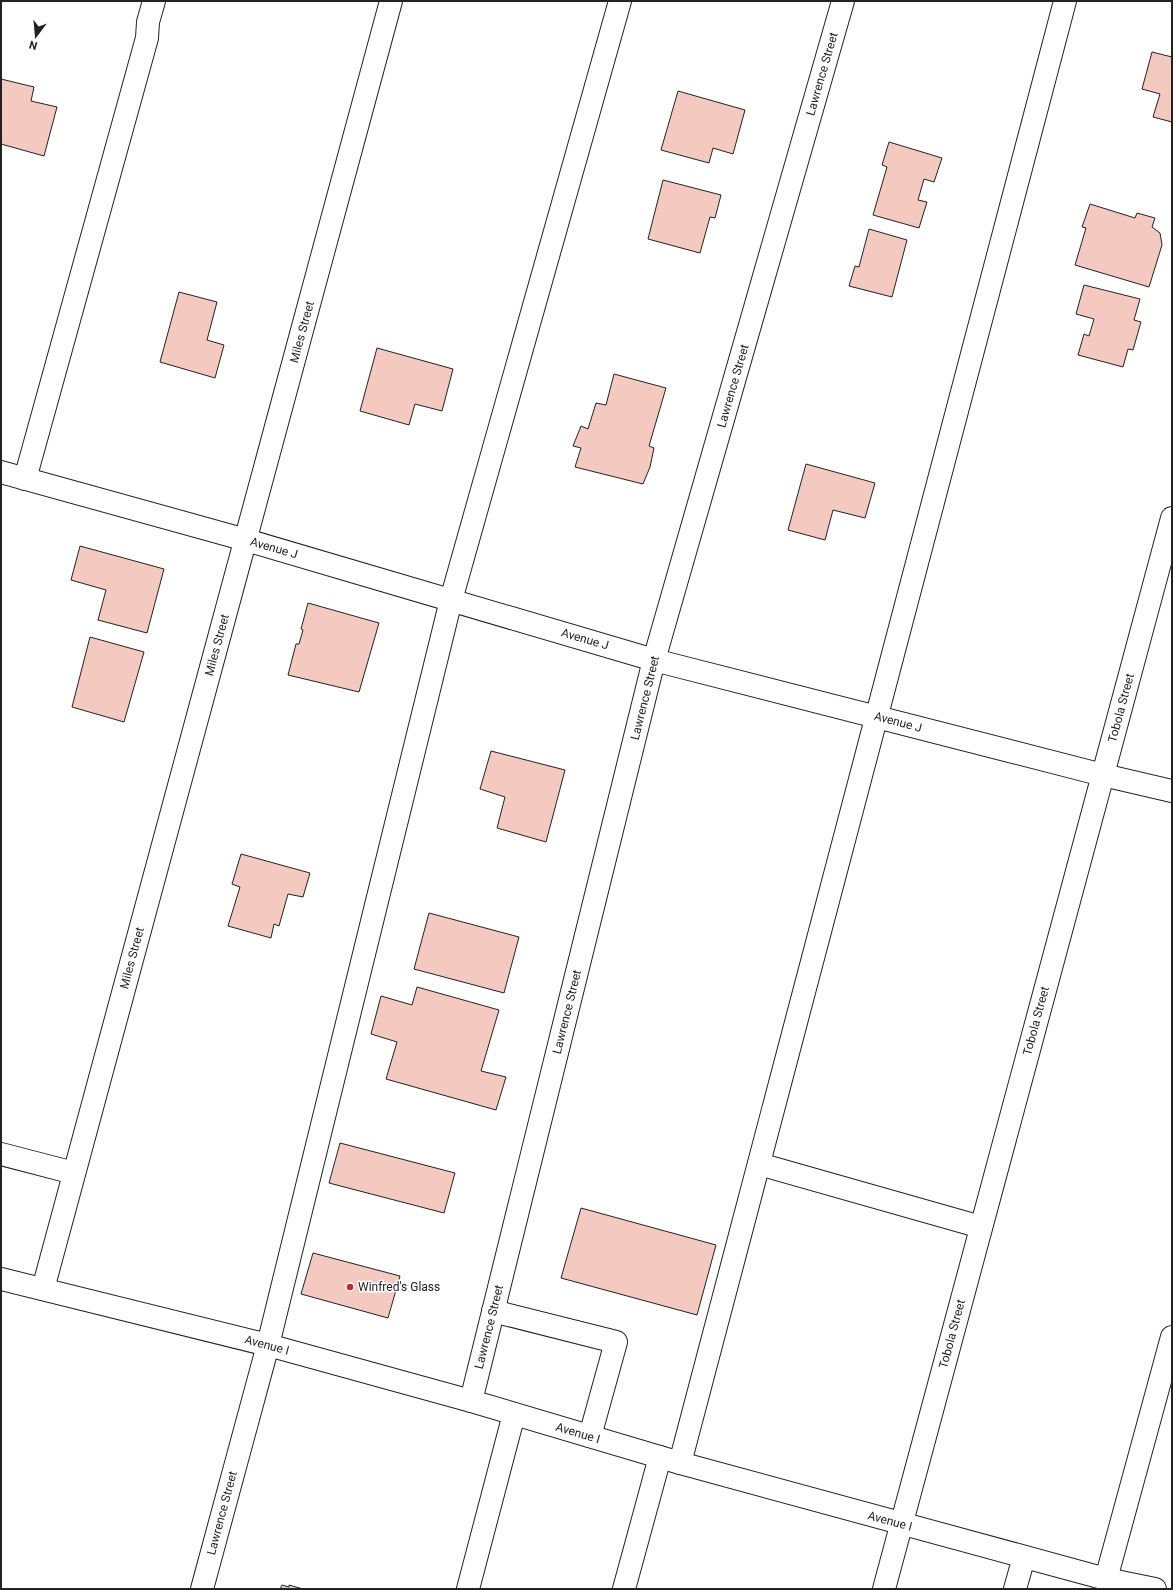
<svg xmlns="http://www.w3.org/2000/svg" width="1173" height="1590" font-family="Roboto,sans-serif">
	<rect width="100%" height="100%" fill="#fff"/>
	<g fill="#f3c9c0" stroke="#222">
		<path d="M1152,52L1172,57V122L1153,117L1160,94L1142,89Z"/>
		<path d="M1,79L34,87L31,101L57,107L44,156L1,144Z"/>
		<path d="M678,91L745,110L733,154L713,148L709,163L661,150Z"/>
		<path d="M889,142L942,158L934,182L924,179L918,200L927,202L919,228L873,215L887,167L882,165Z"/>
		<path d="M663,180L721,195L715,218L710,217L700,253L648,239Z"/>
		<path d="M1090,204L1135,218L1137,213L1155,218L1152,227L1160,233L1162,245L1149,287L1075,265L1086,228L1082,227Z"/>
		<path d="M869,229L907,240L892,297L849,286L855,266L859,267Z"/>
		<path d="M1084,285L1140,299L1134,320L1141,322L1133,350L1128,349L1123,367L1078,355L1084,334L1089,336L1094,319L1076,314Z"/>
		<path d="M179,292L217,302L207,340L224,345L215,378L160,362Z"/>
		<path d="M377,348L453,369L442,411L415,404L409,425L360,411Z"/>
		<path d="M614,374L666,388L649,446L654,448L650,467L643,484L575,467L581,448L573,446L581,426L588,429L596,403L606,405Z"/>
		<path d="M806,464L875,483L865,518L833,510L825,540L788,530Z"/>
		<path d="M80,546L164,569L147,633L98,620L106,590L71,580Z"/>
		<path d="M308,603L379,623L359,692L288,675L296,644H299L303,630L301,629Z"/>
		<path d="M90,637L144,652L124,722L72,707Z"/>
		<path d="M491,751L565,770L546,842L497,828L505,797L480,789Z"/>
		<path d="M241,854L310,873L303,897L288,894L279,926L274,924L271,938L228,926L240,887L232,884Z"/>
		<path d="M429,913L519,937L504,993L414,969Z"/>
		<path d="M417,987L499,1010L481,1071L506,1077L496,1110L386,1079L397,1042L371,1034L381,996L412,1005Z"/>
		<path d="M340,1143L455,1173L444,1213L329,1183Z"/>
		<path d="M581,1208L716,1245L697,1315L561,1278Z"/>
		<path d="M313,1253L400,1276L388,1318L301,1294Z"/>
		<path d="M282,1585L289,1587V1585L303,1589H280Z"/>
	</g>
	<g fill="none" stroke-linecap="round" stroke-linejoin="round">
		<g stroke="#222" stroke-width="24">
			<g id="minor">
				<path d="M1,472L246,540L654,660L1103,775L1172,791"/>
				<path d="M25,479L147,38L148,22L154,1"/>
				<path d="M1,1154L74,1173"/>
				<path d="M759,1164L981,1227"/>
				<path d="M43,1289L391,1"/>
				<path d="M493,1311L616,1342L590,1436"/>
				<path d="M471,1401L654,660L843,1"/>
				<path d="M680,1463L1065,1"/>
				<path d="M1106,1579L1172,1337"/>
				<path d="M202,1589L268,1345L451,600L620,1"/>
				<path d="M468,1589L514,1414"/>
				<path d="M624,1589L660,1457"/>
				<path d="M884,1589L1172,518"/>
				<path d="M1015,1589L1024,1557"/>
			</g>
		</g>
		<g stroke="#222" stroke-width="24">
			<path id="major" d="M1,1279L268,1345L471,1401L680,1463L1106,1579L1155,1589"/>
		</g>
		<use href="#minor" stroke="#fff" stroke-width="22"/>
		<use href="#major" stroke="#fff" stroke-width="22"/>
	</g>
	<circle fill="#c62828" stroke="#fff" stroke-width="1.5" cx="350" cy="1287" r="4"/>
	<g text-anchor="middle" stroke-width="3" stroke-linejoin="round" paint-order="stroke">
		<g font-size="12" fill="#222" stroke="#fff">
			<text transform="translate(822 74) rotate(-74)" y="4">Lawrence Street</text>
			<text transform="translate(302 332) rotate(-75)" y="4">Miles Street</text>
			<text transform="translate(733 386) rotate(-74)" y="4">Lawrence Street</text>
			<text transform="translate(274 548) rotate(16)" y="4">Avenue J</text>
			<text transform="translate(585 639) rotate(16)" y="4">Avenue J</text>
			<text transform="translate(217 645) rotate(-75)" y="4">Miles Street</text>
			<text transform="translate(645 698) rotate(-76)" y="4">Lawrence Street</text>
			<text transform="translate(1121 708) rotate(-75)" y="4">Tobola Street</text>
			<text transform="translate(898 722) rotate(15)" y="4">Avenue J</text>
			<text transform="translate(132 958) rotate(-75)" y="4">Miles Street</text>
			<text transform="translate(567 1012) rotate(-76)" y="4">Lawrence Street</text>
			<text transform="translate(1036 1021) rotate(-75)" y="4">Tobola Street</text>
			<text transform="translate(489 1327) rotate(-76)" y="4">Lawrence Street</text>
			<text transform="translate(952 1334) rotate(-75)" y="4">Tobola Street</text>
			<text transform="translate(267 1345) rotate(15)" y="4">Avenue I</text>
			<text transform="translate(578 1433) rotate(17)" y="4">Avenue I</text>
			<text transform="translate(222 1513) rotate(-75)" y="4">Lawrence Street</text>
			<text transform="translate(890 1521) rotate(15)" y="4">Avenue I</text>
		</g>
		<g font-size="12" fill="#222" stroke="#fff" text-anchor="start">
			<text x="358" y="1291">Winfred's Glass</text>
		</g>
	</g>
	<rect width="1173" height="1590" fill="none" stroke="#222222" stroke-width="4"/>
	<g transform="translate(36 36) rotate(196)" stroke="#ffffff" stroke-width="3" paint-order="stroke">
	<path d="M0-3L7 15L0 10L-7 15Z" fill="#222222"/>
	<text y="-6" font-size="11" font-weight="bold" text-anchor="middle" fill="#222222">N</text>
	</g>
</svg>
